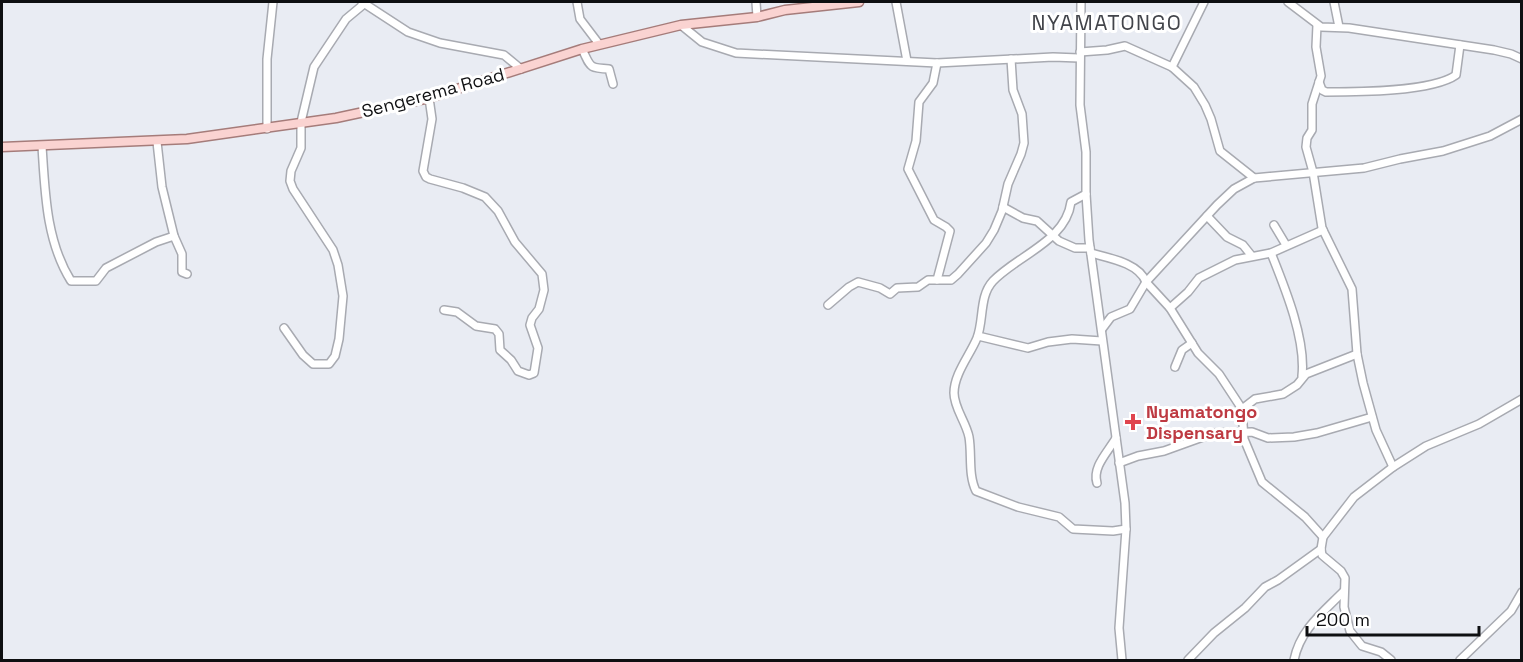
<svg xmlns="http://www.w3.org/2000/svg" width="1523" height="662" font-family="'Space Grotesk',sans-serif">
	<rect width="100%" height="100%" fill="#e9ecf3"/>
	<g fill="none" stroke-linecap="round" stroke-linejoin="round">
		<g stroke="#a8aab1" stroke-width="10">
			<g id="minor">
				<path d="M362,2L408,32L440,43L504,55L521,69"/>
				<path d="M577,2L580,19L599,44"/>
				<path d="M756,2L757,17"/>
				<path d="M896,2L907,61"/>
				<path d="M1081,2L1080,105L1086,152V194L1089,240L1125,503L1126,529L1119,628L1122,660"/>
				<path d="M1288,2L1321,27L1349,28L1494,50L1511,54L1522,59"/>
				<path d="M1334,2L1339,27"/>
				<path d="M681,25L702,42L736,53L937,63L1053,57L1079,58"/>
				<path d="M1317,25L1316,47L1321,76L1312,104V130L1307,138L1306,147L1313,172L1322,228L1352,289L1357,354L1363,383L1376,430L1393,467"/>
				<path d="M582,49C591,67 588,68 609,69L613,84"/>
				<path d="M1080,52L1107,50L1125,46L1172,67L1194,87L1205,105L1211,119L1220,151L1254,178"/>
				<path d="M937,63L933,83L919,102L916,141L908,169L934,220L946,227L950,231L937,280"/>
				<path d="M1172,67L1204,2"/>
				<path d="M1319,82L1322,90L1326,92C1357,92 1432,92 1456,75L1460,45"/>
				<path d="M429,98L432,119L423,171L426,177L430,179L463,188L485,197L498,211L515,242L542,274L544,290L539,309L532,318L530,325L538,348L534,373L529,375L518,371L511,360L500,350L499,334L495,329L476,326L457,312L444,310"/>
				<path d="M267,129V59L273,2"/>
				<path d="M157,142L162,187L174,236L182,254V272L187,274"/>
				<path d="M42,146C45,192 46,241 71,281H96L106,268L156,242L174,236"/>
				<path d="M1086,194L1071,202C1066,241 1018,255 993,281C979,296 984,320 977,338C970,355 954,374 954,393C954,408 966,422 969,437C972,454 968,475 976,491L1018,507L1059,517L1073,529L1113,531L1126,529"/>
				<path d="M1003,207L1023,218L1037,221L1059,241L1075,248H1090"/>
				<path d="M1207,216L1227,237L1243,245L1251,255"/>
				<path d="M1274,225L1286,245"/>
				<path d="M1091,253C1109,258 1139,263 1146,282L1170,308L1198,353L1219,374L1242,409L1244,439L1262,482L1305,517L1323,537"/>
				<path d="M1271,253C1285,288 1306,339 1302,376"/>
				<path d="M828,305L849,287L858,282L880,288L890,294L897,288L918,287L928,280H951L958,274L986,243L994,230L1002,211L1008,184L1021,154L1024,143L1022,114L1013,90L1011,59"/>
				<path d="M1170,308L1188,292L1199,278L1235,260L1271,253L1323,230"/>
				<path d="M284,328L303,355L313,364H329L335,356L339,339L343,296L338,265L333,250L293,189L290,181L291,171L301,148V122L314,67L346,19L364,4"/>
				<path d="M1102,329L1111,317L1130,309L1146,282L1217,205L1234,189L1254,178L1364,168L1400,159L1443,151L1490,136L1522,119"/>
				<path d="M978,336L1028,348L1048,342L1072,339L1102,341"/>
				<path d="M1175,367L1182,350L1192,343"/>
				<path d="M1242,409L1255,399L1283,394L1297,385L1306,374L1357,354"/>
				<path d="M1119,463L1138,456L1164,451L1214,433L1252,432L1268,438L1294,437L1317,433L1372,417"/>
				<path d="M1097,483C1092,467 1108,452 1116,438"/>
				<path d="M1188,660L1214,633L1245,608L1265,587L1278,580L1321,549"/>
				<path d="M1294,660C1300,630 1322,613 1343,592"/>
				<path d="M1391,660L1381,652L1362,646L1350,631L1344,607L1345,578L1341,571L1322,555L1321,549L1323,537L1354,497L1393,467L1426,446L1479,424L1522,399"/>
				<path d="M1460,660L1511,611L1522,592"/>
			</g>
		</g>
		<g stroke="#a57c7a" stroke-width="11">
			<path id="major" d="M2,147L187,139L336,118L429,98L582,49L681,25L757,17L785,10L859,2"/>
		</g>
		<use href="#minor" stroke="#fff" stroke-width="7"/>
		<use href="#major" stroke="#fad3d1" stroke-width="8"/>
	</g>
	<path fill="#e0444e" stroke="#fff" stroke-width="2" d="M1130 413h6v6h6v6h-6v6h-6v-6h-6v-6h6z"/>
	<g text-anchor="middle" stroke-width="6" stroke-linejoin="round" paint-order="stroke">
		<g font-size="18" fill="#0e0f11" stroke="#fff">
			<text transform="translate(433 93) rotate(-15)" y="6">Sengerema Road</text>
		</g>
		<g font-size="18" font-weight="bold" fill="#be3a42" stroke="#fff" text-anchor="start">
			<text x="1146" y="418">Nyamatongo<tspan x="1146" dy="21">Dispensary</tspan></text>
		</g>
		<g font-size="21" letter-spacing="1.5" fill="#42444a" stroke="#fff">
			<text x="1107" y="30">NYAMATONGO</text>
		</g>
	</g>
	<rect width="1523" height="662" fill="none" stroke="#0e0f11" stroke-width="6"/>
	<path d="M1307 626v9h172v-9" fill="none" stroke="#0e0f11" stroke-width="3"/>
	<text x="1316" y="626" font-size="18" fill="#0e0f11" stroke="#ffffff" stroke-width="4.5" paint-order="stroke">200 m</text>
</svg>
